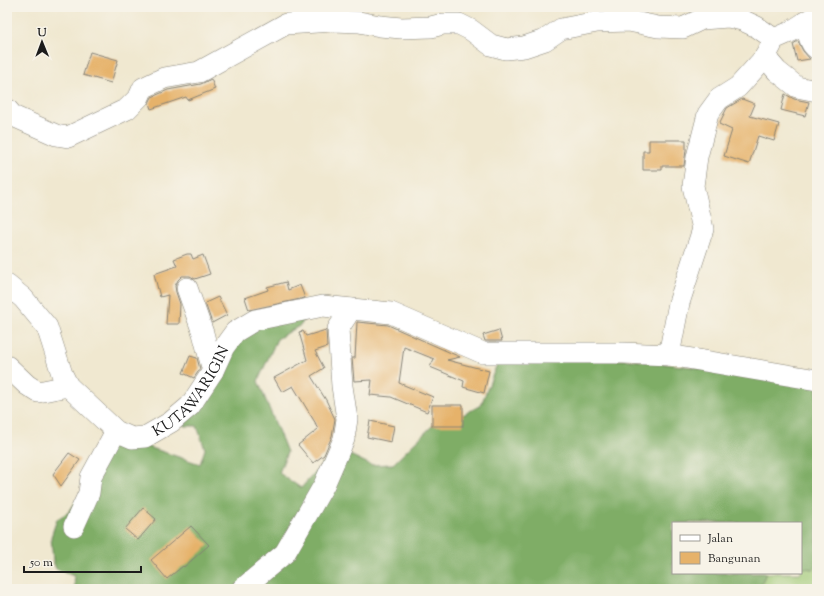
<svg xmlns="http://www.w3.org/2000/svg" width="824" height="596" font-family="'Sorts Mill Goudy',serif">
	<rect width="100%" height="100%" fill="#f7f3e8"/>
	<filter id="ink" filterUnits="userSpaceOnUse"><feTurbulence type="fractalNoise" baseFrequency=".025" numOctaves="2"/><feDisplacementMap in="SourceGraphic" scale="8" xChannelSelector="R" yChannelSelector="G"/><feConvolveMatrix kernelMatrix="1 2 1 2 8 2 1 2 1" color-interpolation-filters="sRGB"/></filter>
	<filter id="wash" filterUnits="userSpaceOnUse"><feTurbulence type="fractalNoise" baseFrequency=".012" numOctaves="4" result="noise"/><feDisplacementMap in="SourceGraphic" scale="16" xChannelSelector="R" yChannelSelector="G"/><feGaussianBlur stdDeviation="0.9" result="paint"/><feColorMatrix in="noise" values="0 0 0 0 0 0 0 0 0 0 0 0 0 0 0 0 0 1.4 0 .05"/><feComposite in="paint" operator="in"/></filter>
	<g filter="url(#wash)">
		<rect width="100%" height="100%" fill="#f0e8d0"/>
		<path fill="#9fc975" stroke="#5e7248" d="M817,561V589H761L762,582L766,573H801V568L814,569Z"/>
		<path fill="#7fad66" stroke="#4e6441" d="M304,319L301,325L277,339L258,381L287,452L279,473L301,488L330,456L350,455L371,465L393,464L432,426L452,421L481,405L499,359L631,360L692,367L817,387V561L814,569L801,568V523H673V573H766L762,582L761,589H75L74,576L56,569L53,561L51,537L57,519L69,512L118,437L200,464L205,449L197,426H185L184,420L237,337L262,325Z"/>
		<g id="blocks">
			<g fill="#e6b26a">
				<path d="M798,41L803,51L810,59L797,61L793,44Z"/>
				<path d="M90,52L118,60L111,83L83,75Z"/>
				<path d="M211,79L215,89L188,100L186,97L151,109L149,103L152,97L168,90L201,84Z"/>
				<path d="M785,94L794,99L809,102L805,116L781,110Z"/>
				<path d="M742,99L755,104L750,116L779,124L774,141L758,136L749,164L724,156L732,130L719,124L727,108Z"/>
				<path d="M649,140H686V150L684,166H662V170H643V151H649Z"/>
				<path d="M187,254H191L193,259L203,255L210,274L195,279L190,276H182L178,280L175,286L176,292L180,304L179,324H166L168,295L160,297L154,274L177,266L174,259Z"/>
				<path d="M286,282L288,290L300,285L305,298L249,310L245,298L268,290L267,287Z"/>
				<path d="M218,297L227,315L212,323L205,303Z"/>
				<path d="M357,322L388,325L460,357L447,360L489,371L484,393L463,387L464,381L430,367L434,359L404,347L399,383L433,397L427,412L391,397L370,395L372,380L354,381L352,358H355Z"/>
				<path d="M326,330L327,347L315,351L324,368L311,376L326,400L335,419L332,436L324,455L313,463L298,445L318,429L315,424H316L293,386L282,392L274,378L307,360L299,332L303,331L306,336Z"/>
				<path d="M499,330L502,341H485L483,335Z"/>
				<path d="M190,356L197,358L200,369L194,378L183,373Z"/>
				<rect x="432" y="405" width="31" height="21"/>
				<path d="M370,421L394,426L391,442L367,437Z"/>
				<path d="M69,453L80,460L61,486L53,474Z"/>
				<path d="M143,508L156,519L138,540L125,529Z"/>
				<path d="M191,526L209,545L184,567L183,566L167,579L151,560Z"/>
			</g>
		</g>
	</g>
	<g filter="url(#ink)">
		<use href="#blocks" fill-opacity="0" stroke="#868276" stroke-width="1"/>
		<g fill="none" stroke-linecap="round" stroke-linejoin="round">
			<g stroke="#868276" stroke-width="22">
				<g id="minor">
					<path d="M805,22C808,31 809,44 817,49"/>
					<path d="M771,46L765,57L777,71L797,87L817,91"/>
					<path d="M7,109L13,116L56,135L68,137L127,109L139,97L143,88L164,78L199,72L286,24L333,21L359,22L380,26L401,28L431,27L443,24H459L471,30L491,45L506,49L524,47L545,40L561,29L597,22L629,21L658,27L683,28L702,19L728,17L742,20L757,27L774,39L790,32L817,15"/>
					<path id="s1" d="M7,285L23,298L47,327L62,374L68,386L116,431L132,438L145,437L171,422L190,406L213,371L224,347L235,332L255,320L323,306L391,313L483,353H623L669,355L817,380"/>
					<path d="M187,288L203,333L213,371"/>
					<path d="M669,355L679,303L703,229L693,186L697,157L708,114L719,99L738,87L765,57"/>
					<path d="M7,366L27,385L38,392L68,386"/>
					<path d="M74,526L89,493L91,477L116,431"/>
					<path d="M242,589L285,553L324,485L344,439L347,419L342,386L338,329L351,309"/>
				</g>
			</g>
			<use href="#minor" stroke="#fff" stroke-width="21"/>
		</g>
	</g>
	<g text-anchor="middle" stroke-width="3.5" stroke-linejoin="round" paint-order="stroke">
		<g font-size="15" fill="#1c1c1c" stroke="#f7f3e8">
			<text dy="5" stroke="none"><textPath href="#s1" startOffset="284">KUTAWARIGIN</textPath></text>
		</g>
	</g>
	<rect width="824" height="596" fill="none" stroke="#f7f3e8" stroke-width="24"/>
	<rect x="672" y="522" width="130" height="52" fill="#f7f3e8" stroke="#9f9d96"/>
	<rect x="680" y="535" width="20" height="6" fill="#ffffff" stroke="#9f9d96"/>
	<text x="708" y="542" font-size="12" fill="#1c1c1c">Jalan</text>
	<rect x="680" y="552" width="20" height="12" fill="#e6b26a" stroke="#9f9d96"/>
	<text x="708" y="562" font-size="12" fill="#1c1c1c">Bangunan</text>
	<g transform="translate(42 42) rotate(359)" stroke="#f7f3e8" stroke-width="3" paint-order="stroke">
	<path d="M0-3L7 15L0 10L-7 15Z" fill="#1c1c1c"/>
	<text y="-6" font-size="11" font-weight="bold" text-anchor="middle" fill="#1c1c1c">U</text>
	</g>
	<path d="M24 566v6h117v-6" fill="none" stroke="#1c1c1c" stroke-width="2"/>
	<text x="30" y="566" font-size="12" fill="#1c1c1c" stroke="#f7f3e8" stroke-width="3" paint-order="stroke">50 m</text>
</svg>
